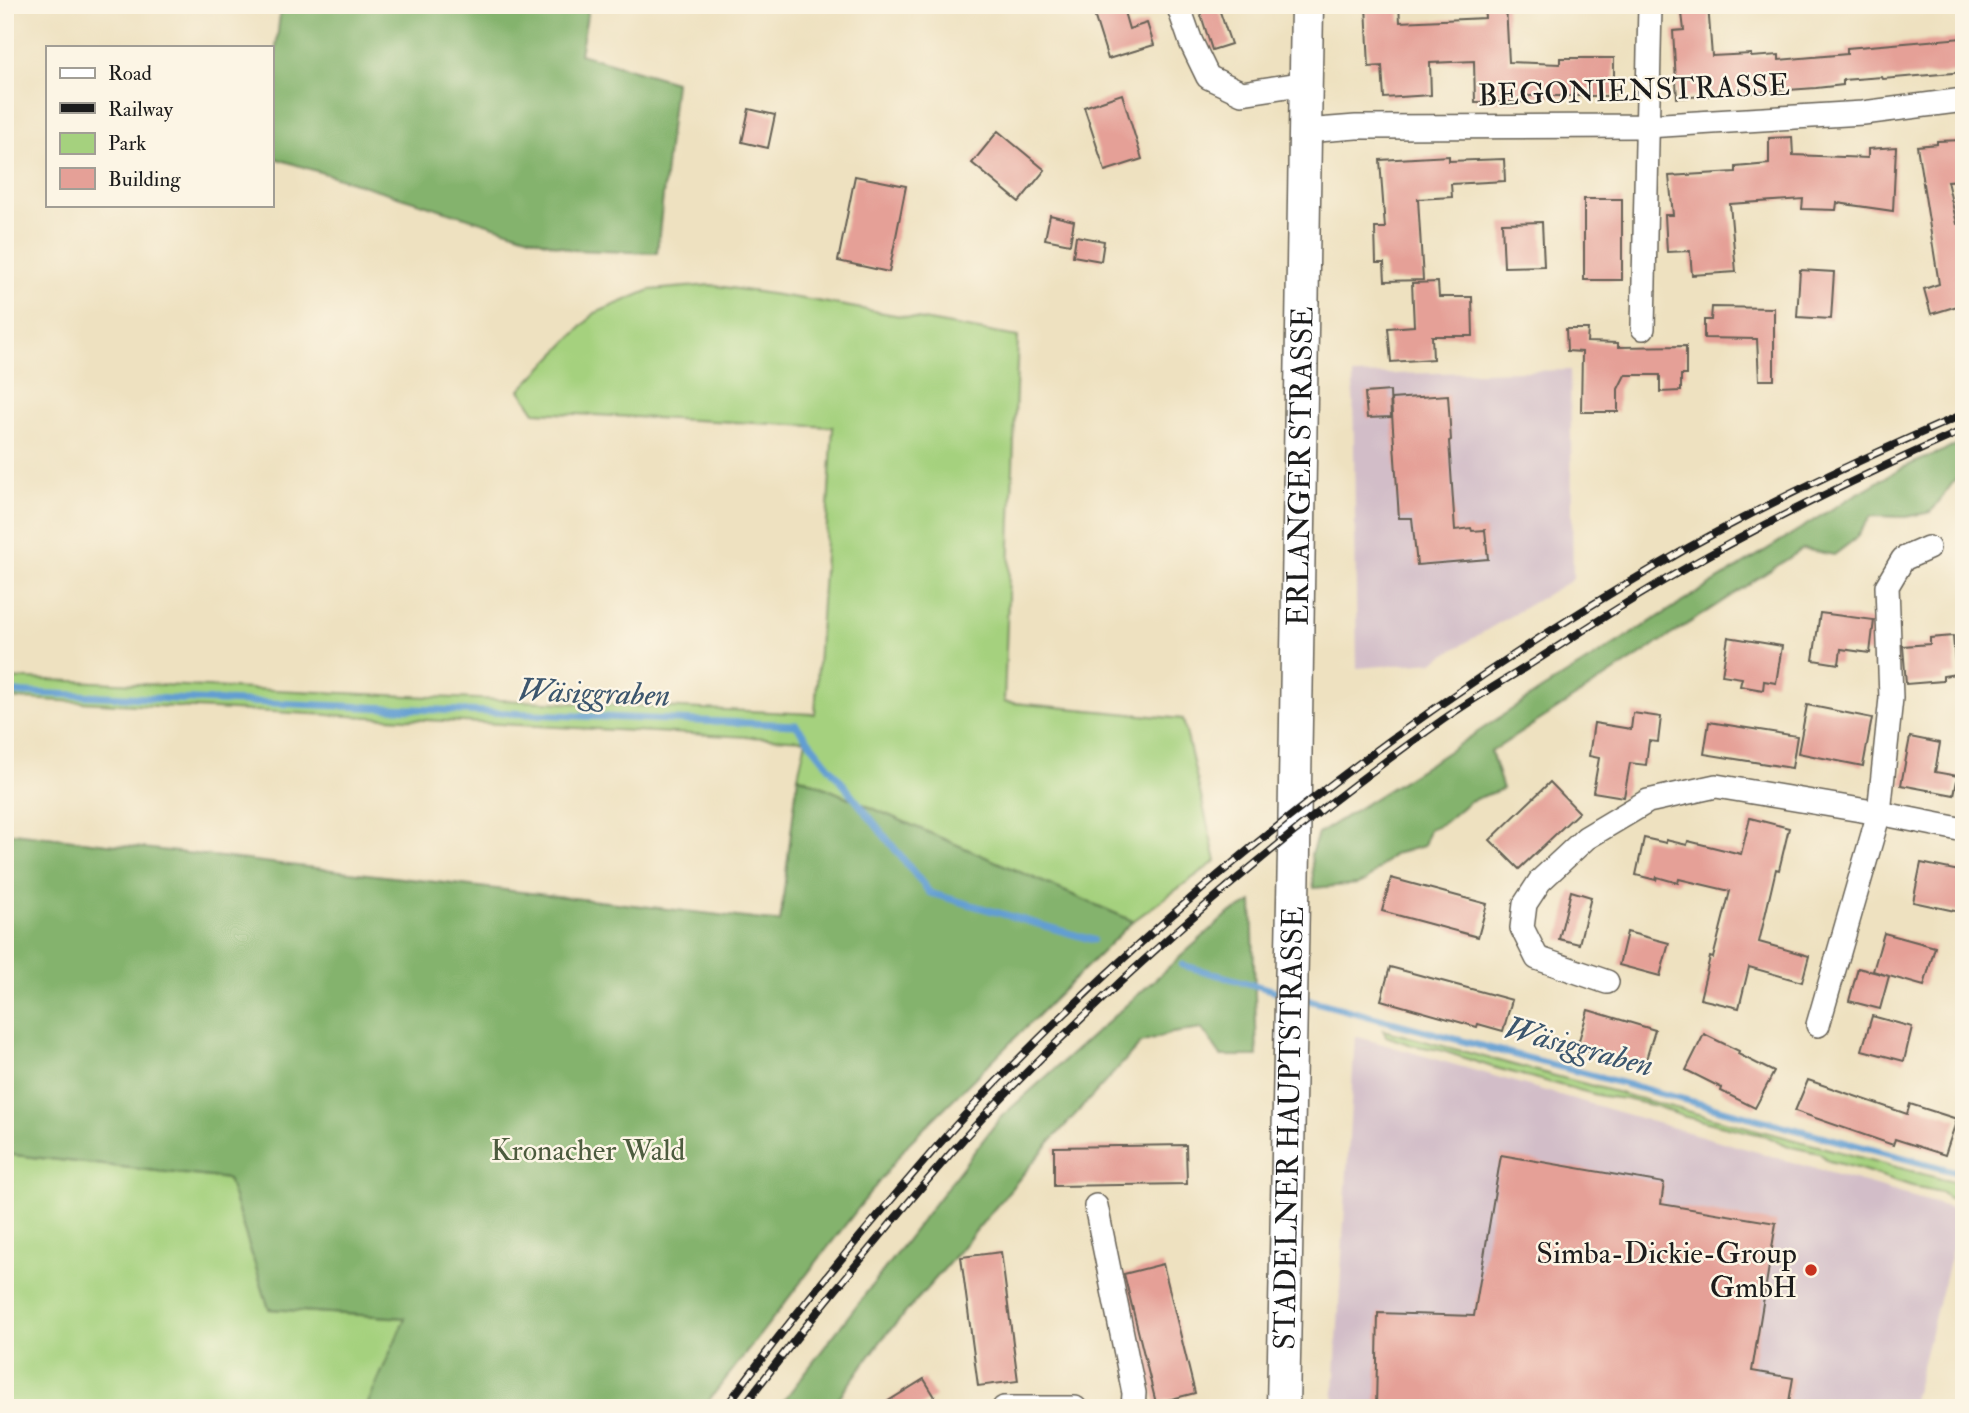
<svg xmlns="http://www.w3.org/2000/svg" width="1969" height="1413" font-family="'IM FELL Double Pica',serif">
	<rect width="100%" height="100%" fill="#fcf5e5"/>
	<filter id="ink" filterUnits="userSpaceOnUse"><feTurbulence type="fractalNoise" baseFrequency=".0143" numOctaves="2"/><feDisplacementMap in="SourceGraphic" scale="14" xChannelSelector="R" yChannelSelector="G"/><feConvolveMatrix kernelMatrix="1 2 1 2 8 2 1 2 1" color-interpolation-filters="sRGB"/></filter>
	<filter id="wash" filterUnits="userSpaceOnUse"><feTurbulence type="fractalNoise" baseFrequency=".00686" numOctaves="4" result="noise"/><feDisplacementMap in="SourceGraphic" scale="28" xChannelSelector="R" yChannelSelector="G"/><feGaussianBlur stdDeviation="1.57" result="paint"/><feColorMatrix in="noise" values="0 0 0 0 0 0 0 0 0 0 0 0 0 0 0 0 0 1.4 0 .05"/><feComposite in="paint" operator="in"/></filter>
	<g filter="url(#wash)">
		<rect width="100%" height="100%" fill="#eee1c0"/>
		<g fill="#d2bdc8">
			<path d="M1570,370L1573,579L1433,662L1357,668L1353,375Z"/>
			<path d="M1355,1036L1962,1211L1911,1408H1333Z"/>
		</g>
		<g fill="#a5d17e" stroke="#60764d" stroke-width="2">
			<path d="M711,285L823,302L1018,337L1004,702L1183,719L1216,861L1133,921L798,776L806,740L5,698V678L815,714L833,427L535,412L520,390L595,313L650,290Z"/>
			<path d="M1383,1030L1964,1185V1210L1962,1199L1948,1198L1941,1192L1912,1186L1857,1168L1829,1161L1819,1153L1791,1147L1766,1136L1682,1116L1656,1106L1625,1099L1601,1096L1492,1067L1440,1050L1411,1045L1386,1036Z"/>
			<path d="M5,1154L228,1179L269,1309L406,1318L366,1408H5Z"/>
		</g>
		<g fill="#84b36d" stroke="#506844" stroke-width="2">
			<path d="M281,5H589L580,54L675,82L657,253L572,250L271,157V92Z"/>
			<path d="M1964,442V473H1960L1931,512L1906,517L1871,516L1855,539L1834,555L1803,549L1491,752L1503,789L1470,801L1444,823L1429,829L1424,846L1394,854L1366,881L1358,884L1314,888L1311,854L1318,834L1440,757L1541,690L1848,499L1902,468Z"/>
			<path d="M798,776L1133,921L909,1143L703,1408H366L405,1318L269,1309L228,1179L5,1154V832L780,922Z"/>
			<path d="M1252,902L1257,1056H1221L1202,1029L1172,1033L1141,1043L1050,1142L944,1269L884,1337L831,1408H778L1000,1118L1227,915Z"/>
		</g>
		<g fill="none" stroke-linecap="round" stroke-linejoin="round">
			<g stroke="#629ed2" stroke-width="7">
				<path d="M5,692L796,725L930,893L1093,940"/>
				<path d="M1182,965L1283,993"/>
				<path d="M1301,998L1964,1174"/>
			</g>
		</g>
		<g id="blocks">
			<g fill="#e5a097">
				<path d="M1091,5H1122L1129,29L1147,23L1154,45L1108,59Z"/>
				<path d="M1366,5H1399L1400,22L1485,18L1484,5H1506L1509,62L1560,64V58H1614V96H1523V102H1475L1474,61L1430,63L1431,95L1384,98L1382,66L1369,67Z"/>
				<path d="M1681,5H1708L1712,56L1751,54V57L1779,55V60L1847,54V48L1962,38L1964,72L1883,79L1882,77L1843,80V85L1816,88L1677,98L1673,31L1684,30Z"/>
				<path d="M1218,6L1231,44L1212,50L1200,12Z"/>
				<path d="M1122,94L1142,159L1105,171L1084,107Z"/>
				<path d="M749,109L775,115L768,148L742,142Z"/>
				<path d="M998,131L1045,170L1019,202L972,163Z"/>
				<path d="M1792,137L1793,155L1868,158V149L1896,147L1893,211L1837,203L1836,210L1802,209L1803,199L1730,204L1736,272L1692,275L1690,251L1667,252L1665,215H1673L1669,176L1736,172V167L1769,164V138Z"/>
				<path d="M1964,140V180L1947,181L1957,224L1964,223V304L1931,314L1924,289L1939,284L1917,146L1937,144V141Z"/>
				<path d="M1449,156V161L1504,159L1505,181L1451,184L1452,197L1418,199L1423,280L1385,281L1384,263H1376L1375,228H1385L1380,160Z"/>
				<path d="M855,176L906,186L889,272L838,261Z"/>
				<rect x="1584" y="199" width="38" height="81"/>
				<path d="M1050,215L1074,221L1070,244L1045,239Z"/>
				<path d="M1542,222L1544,266L1504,267L1502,223Z"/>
				<path d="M1076,236L1104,241L1101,261L1073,256Z"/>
				<path d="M1800,270L1834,272L1831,319L1797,317Z"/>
				<path d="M1438,282L1439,297H1472L1473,336H1432L1433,359L1391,362L1388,328L1414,326L1412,283Z"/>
				<path d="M1712,307L1774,308V380H1759L1757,339L1704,338V320H1711Z"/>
				<path d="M1566,329H1588L1587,342L1618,343V347L1686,346V375H1681V391L1660,392V375H1625L1618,389V412H1581L1582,352L1567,351Z"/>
				<path d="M1390,391L1391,417L1367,418L1365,393Z"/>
				<path d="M1448,395L1451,440L1449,441L1455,530L1471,528L1472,531L1485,530L1488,559L1417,565L1412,518H1399L1391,399Z"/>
				<path d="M1820,613L1874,620L1870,653L1841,649L1839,664L1813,660Z"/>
				<path d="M1953,636L1956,674L1943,676V681L1906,684L1903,646L1930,644V638Z"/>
				<path d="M1728,637L1782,646L1776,683L1764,681L1763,690L1740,686L1742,678L1722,675Z"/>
				<path d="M1807,705L1872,718L1863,766L1798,753Z"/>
				<path d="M1633,713L1661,717L1658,742L1649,741L1646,765L1630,763L1624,797L1593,792L1599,758L1589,756L1594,723L1631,729Z"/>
				<path d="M1709,722L1797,736L1792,768L1704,754Z"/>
				<path d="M1910,737L1940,743L1935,772L1958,776L1954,795L1901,785Z"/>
				<path d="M1550,782L1579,812L1519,869L1490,840Z"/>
				<path d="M1750,818L1789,828L1779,870L1776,869L1759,942L1809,956L1802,982L1749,967L1739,1008L1700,999L1710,957L1713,958L1730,891L1679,879L1678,883L1657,877L1656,880L1636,875L1644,838L1666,843V840L1687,845L1688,841L1741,854Z"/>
				<path d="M1921,863L1964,872V913L1913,902Z"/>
				<path d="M1391,878L1487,904L1478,937L1382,911Z"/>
				<path d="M1571,891L1591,897L1579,944L1559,939Z"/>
				<path d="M1627,932L1669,943L1660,976L1619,965Z"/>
				<path d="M1884,933L1935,947L1924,986L1889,976L1880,1009L1849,1001L1858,968L1889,976L1873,971Z"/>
				<path d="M1390,967L1512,1000L1503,1031L1478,1024L1477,1027L1381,1000Z"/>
				<path d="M1588,1010L1655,1030L1644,1066L1577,1047Z"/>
				<path d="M1872,1016L1912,1027L1904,1061L1862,1050Z"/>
				<path d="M1704,1034L1739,1051L1738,1054L1774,1072L1755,1108L1721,1091L1722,1088L1686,1070Z"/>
				<path d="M1808,1080L1907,1114L1910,1104L1957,1119L1945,1155L1895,1139L1893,1145L1795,1111Z"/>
				<path d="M1186,1145L1187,1184L1054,1186V1147Z"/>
				<path d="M1501,1155L1664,1183L1661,1204L1776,1223L1752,1371L1793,1378L1788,1408H1376L1378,1313L1474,1316Z"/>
				<path d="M1001,1252L1018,1381L978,1386L961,1257Z"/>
				<path d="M1163,1264L1195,1393L1156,1403L1124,1274Z"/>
				<path d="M924,1379L935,1397L917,1408H877Z"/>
			</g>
		</g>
	</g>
	<g filter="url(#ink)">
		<use href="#blocks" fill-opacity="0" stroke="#666155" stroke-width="2"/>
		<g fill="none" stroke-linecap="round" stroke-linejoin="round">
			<g stroke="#666155" stroke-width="26">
				<g id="street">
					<path d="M1178,5L1191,42L1208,77L1242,93L1306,83"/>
					<path d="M1305,131L1356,127L1647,126L1863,113L1964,100"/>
					<path d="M1643,328L1650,5"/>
					<path d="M1607,982L1537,958L1522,928L1525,904L1540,881L1586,838L1648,801L1716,786L1879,813L1964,830"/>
					<path d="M1818,1025L1879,813L1891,698L1887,586L1903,559L1928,548"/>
					<path d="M1096,1206L1134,1393L1133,1408"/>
					<path d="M1004,1408H1075"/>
				</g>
			</g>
			<g stroke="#666155" stroke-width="35">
				<g id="secondary">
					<path id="s1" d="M1283,1408L1294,850L1307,5"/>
				</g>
			</g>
			<use href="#street" stroke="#fff" stroke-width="23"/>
			<use href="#secondary" stroke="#fff" stroke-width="32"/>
			<g stroke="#1c1c1c" stroke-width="8">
				<g id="rail">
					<path d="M725,1408C776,1338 830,1271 886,1206C922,1163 959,1120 999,1079C1195,878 1417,706 1660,564C1757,507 1860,459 1964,414"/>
					<path d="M742,1408C790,1344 841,1283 892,1222C930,1177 967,1133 1008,1091C1140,957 1283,833 1437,724C1469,701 1504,681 1537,660C1582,631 1626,602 1672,576C1766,521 1865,474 1964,430"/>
				</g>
			</g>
			<use href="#rail" stroke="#fcf5e5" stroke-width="5" stroke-dasharray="16" stroke-linecap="butt"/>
		</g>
	</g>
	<circle fill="#c8321e" stroke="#fcf5e5" stroke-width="2.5" cx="1811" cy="1270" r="7"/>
	<g text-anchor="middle" stroke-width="5" stroke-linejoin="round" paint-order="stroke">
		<g font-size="30" fill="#1c1c1c" stroke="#fcf5e5">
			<text transform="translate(1634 90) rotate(-2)" y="10">BEGONIENSTRASSE</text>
			<text dy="10" stroke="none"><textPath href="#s1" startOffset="942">ERLANGER STRASSE</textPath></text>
			<text dy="10" stroke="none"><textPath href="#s1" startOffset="280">STADELNER HAUPTSTRASSE</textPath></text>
		</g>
		<g font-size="30" fill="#4c5b3e" stroke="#fcf5e5">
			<text x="588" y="1160">Kronacher Wald</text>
		</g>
		<g font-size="30" fill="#1c1c1c" stroke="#fcf5e5" text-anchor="end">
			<text x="1797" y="1263">Simba-Dickie-Group<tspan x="1797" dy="34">GmbH</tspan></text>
		</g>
		<g font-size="32" font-style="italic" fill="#3c566e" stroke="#fcf5e5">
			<text transform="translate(594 692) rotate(2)" y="11">Wäsiggraben</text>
			<text transform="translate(1579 1046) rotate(15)" y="11">Wäsiggraben</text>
		</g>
	</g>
	<rect width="1969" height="1413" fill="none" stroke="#fcf5e5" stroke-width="28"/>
	<rect x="46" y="46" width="228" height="161" fill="#fcf5e5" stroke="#a29e95" stroke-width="2"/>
	<rect x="60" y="68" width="35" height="10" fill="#ffffff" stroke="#a29e95" stroke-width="2"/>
	<text x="108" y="80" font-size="21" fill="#1c1c1c">Road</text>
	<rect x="60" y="103" width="35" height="10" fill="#1c1c1c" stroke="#a29e95" stroke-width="2"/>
	<text x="108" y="116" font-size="21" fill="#1c1c1c">Railway</text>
	<rect x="60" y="133" width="35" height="21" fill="#a5d17e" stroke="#a29e95" stroke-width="2"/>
	<text x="108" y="150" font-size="21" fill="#1c1c1c">Park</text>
	<rect x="60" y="168" width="35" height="21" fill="#e5a097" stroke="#a29e95" stroke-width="2"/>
	<text x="108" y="186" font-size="21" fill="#1c1c1c">Building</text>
</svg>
